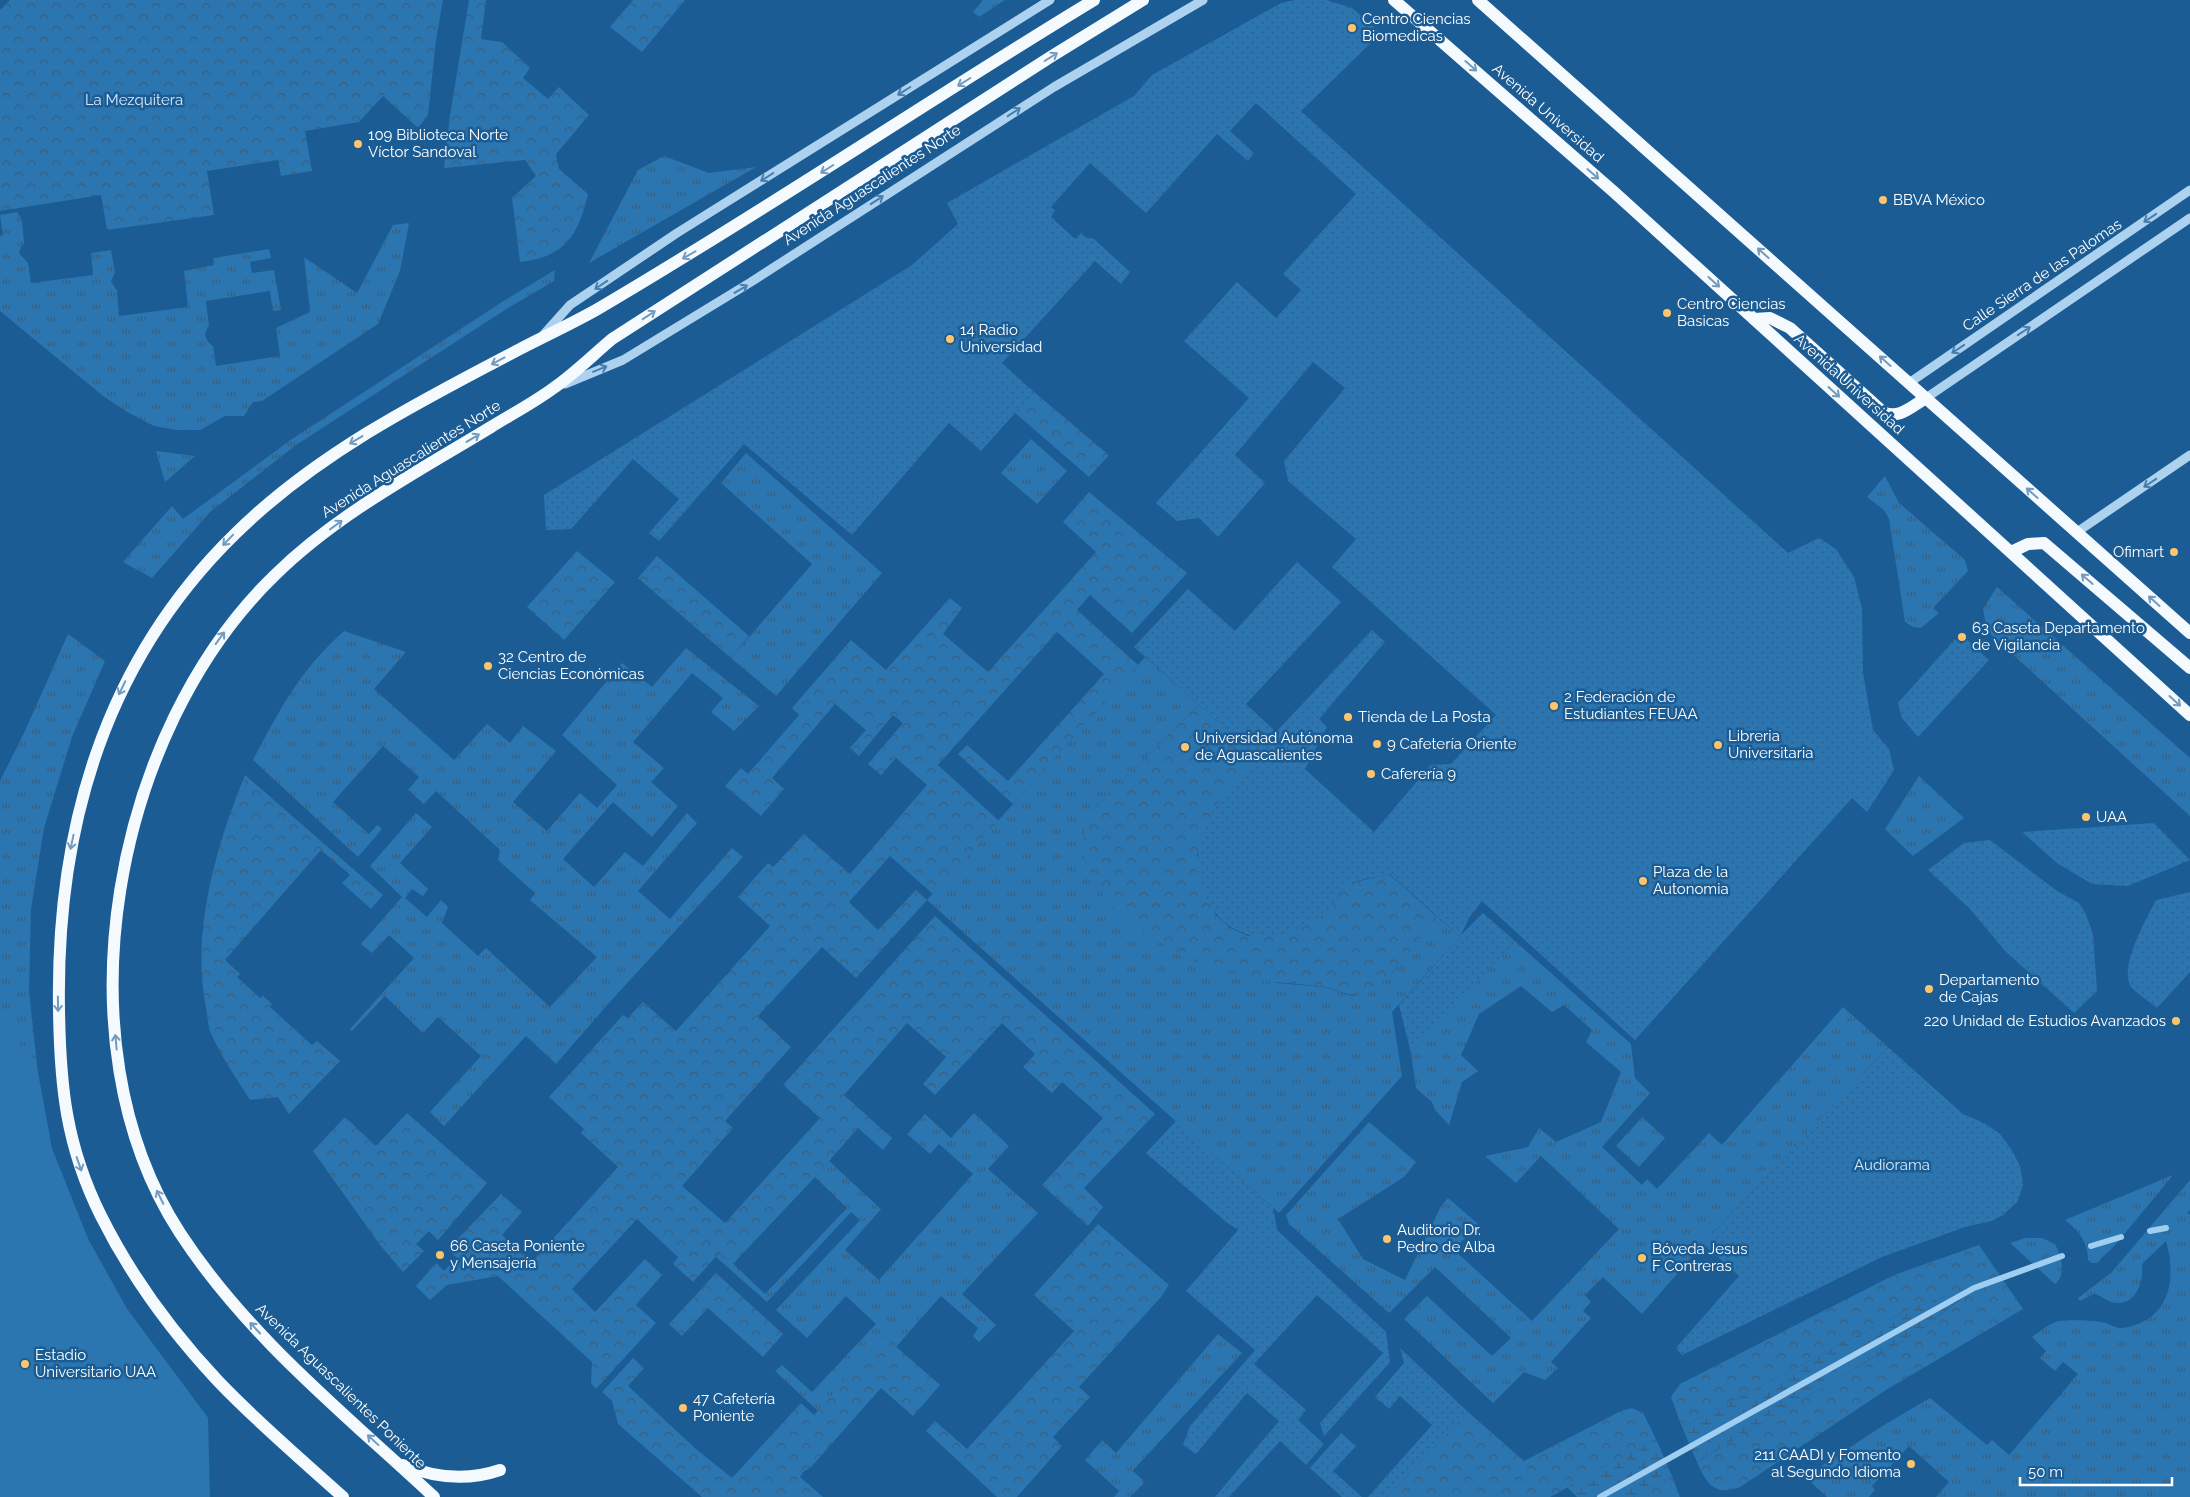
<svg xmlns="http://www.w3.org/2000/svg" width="2190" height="1497" font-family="Raleway,sans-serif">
	<defs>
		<pattern id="grass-tufts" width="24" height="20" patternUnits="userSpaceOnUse" patternTransform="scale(1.25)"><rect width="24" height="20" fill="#2b75b0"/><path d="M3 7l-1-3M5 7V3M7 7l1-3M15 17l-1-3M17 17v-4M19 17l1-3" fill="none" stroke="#3d5e79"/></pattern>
		<pattern id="forest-crowns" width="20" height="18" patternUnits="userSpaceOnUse" patternTransform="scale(1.25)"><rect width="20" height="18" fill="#2b75b0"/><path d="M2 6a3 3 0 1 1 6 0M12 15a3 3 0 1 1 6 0" fill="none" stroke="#3d5e79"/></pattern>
		<pattern id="wetland-marsh" width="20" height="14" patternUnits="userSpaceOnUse" patternTransform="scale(1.25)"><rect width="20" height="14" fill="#2b75b0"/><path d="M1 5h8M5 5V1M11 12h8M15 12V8" fill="none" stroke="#3d5e79"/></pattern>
		<pattern id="garden-dots" width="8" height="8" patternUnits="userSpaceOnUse" patternTransform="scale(1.25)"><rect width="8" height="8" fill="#2b75b0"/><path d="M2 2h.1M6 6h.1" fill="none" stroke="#3d5e79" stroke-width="1.8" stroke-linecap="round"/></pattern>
	</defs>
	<rect width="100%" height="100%" fill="#1b5c94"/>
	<g fill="url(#grass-tufts)">
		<path d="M983,0H1005L979,17L973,12Z"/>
		<path d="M664,156L709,173L756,167L589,263L638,170Z"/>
		<path d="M17,212L22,220L24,243L21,247L19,253L28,263L31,283L93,275L91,253L111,250L115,272L111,281L117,291L119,316L188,307L184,271L214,265L213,258L269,249L271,258L250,262L252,273L274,270L281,310L273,311L270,291L206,301L209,326C203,333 205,341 213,346L216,366L280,356L276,328L310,312L304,257L357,293L393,225L409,223L400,271L378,324L262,401L253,402L244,416H225L200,430H176L154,426L129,413L103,396L0,311V236L3,235L0,215Z"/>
		<path d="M555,270L554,281L508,308L296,445L210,512L152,578L123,562L172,506L183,519L292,439L505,300Z"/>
		<path d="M1031,439L1067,471L1037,504L1001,473Z"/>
		<path d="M156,451L195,456L165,482Z"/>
		<path d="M746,453L882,573L776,696L731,658L812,564L721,483Z"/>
		<path d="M1885,476L1899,503L1965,560L1968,571L1933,608L1939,613L1921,628L1913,627L1905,622L1889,519L1884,510L1867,497Z"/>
		<path d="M1997,587L2190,758V816L1987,631L1983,609Z"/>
		<path d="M344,631L406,652L374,689L454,760L487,724L510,743L523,726L556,751L513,802L547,831L580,793L597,808L617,785L562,735L622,663L652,687L686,648L759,706L734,731L711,712L723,698L692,673L633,742L664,768L651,782L678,806L652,837L613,802L563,859L594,887L625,852L643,866L687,813L697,823L638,891L670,919L732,848L743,857L609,1003L556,1064L526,1036L444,1126L430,1112L481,1056L438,1017L423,1033L385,996L352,1031L350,1029L414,958L389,935L372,953L361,944L402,897L370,866L416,813L432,827L400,863L428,889L423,896L412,889L405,898L427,917L441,900L448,907L442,923L478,956L486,948L550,1007L597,957L530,900L535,893L498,860L500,850L436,791L424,804L408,790L419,777L383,746L333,802L369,834L377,825L382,829L358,857L253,760C280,709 300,670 344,631Z"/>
		<path d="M68,634L105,661L72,737L44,828L31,909L29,992L38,1073L52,1149L88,1239L127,1309L208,1418L189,1449L0,1094L7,1024L0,1011V781L24,733Z"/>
		<path d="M1145,657L1199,705L1089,813L1277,983L1324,987L1352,996L1371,993L1394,971L1436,916L1460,937L1392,1012L1402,1076L1279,1213L927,900Z"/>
		<path d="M1919,776L1964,818L1913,856L1885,829Z"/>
		<path d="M1515,941L1631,1044L1635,1078L1650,1093L1602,1147L1642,1185L1647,1179L1657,1189L1709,1133L1722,1145L1843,1007L1888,1047L1703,1244L1642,1314L1603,1277L1585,1295L1591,1302L1583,1311L1591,1318L1551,1362L1558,1368L1545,1380L1524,1372L1493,1403L1404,1319L1427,1296L1492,1356L1511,1338L1435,1267L1389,1313L1289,1224L1286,1215L1369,1122L1416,1162L1404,1177L1338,1219L1363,1259L1405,1280L1440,1208L1448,1198L1478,1224L1454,1250L1532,1321L1619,1229L1541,1156L1516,1183L1485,1156L1528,1147L1539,1128L1556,1142L1601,1122L1621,1072L1586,1042L1592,1030L1564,1005L1552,1012L1521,986L1479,1014L1461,1055L1478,1071L1462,1082L1449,1125L1435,1110L1432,1102L1416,1088L1411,1053Z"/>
		<path d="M974,1113L1009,1146L988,1169L1038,1213L962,1294L996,1325L979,1342L973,1336L978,1328L941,1296L896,1347L884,1336L818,1411L775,1371L782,1365L812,1392L876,1324L846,1296L807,1338L776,1310L860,1220L851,1212L767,1302L716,1257L721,1252L765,1294L847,1208L815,1177L829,1161L881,1209L845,1250L879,1280L973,1174L939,1144L930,1154L907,1134L925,1114L951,1138Z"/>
		<path d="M1642,1117L1665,1138L1639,1167L1616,1146Z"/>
		<path d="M2173,1175L2116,1244L2097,1263H2092L2088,1260C2088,1242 2079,1231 2065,1220Z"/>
		<path d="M2190,1180V1210L2187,1214H2190V1497H1936L1949,1482L1909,1446L1872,1486L1875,1490L1869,1497H1827L1805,1477L1884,1425L1930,1398L1987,1445L1992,1440L2009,1455L2078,1374L2063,1362L2055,1371L2040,1358L2046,1351L2032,1337C2039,1332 2050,1323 2059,1321C2071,1320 2089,1320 2101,1322C2108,1323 2117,1329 2123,1328C2170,1320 2177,1280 2166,1241L2142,1264C2144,1282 2136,1308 2111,1302C2105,1300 2101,1295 2094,1294L2080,1301L2078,1298L2111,1273Z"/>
		<path d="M2025,1238H2042L2055,1244C2061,1256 2067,1274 2055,1284L2010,1243Z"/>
		<path d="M1218,1334L1242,1353L1137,1466L1133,1471L1145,1482L1130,1497H1114L1119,1491L1085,1460L1102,1440L1116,1453Z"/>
	</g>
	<g fill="url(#forest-crowns)">
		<path d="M10,0H443L436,40L428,115L418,128L383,96L359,122L305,131L312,171L281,176L278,160L207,171L214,215L107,230L101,195L0,211V10Z"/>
		<path d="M469,0H486L481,39L502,42L530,68L523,78L548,99L559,87L589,115L556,154L559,169L588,194C578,236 565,257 520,262L512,198L536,176L525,160L444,168L450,115Z"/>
		<path d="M633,0H685L642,52L610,27Z"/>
		<path d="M1034,392L1109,455L1089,477L1015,413Z"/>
		<path d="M1089,492L1187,573L1132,633L1090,595L1077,610L1138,665L1013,804L958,754L967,745L1008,781L1104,674L1057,632L938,765L999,821L933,894L890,856L849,902L878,930L916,890L927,900L856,978L822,947L758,1016L791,1047L725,1121L733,1128L682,1186L725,1223L820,1118L783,1085L935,916L1155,1114L1084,1188L1103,1207L1088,1226L1042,1185L1103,1118L1062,1082L1052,1093L1023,1067L1035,1054L1002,1023L935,1095L923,1084L946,1057L907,1023L844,1095L892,1138L883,1150L858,1128L815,1177L733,1264L720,1252L693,1282L673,1264L678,1257L637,1219L572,1289L595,1312L645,1259L662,1275L636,1305L656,1323L596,1389L591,1383L592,1362L498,1276L447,1285L430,1300L416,1286L436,1263L444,1271L457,1258L448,1249L501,1194L522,1212L502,1235L532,1262L618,1167L581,1133L584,1129L549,1097L623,1015L628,1018L643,1002L676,1031L770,926L738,897L768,863L773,867L804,834L850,874L927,785L896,758L881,775L868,764L903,723L893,715L859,756L850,748L866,730L835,704L772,778L784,789L761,816L725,786L741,768L748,774L799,715L792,708L851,640L886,670L950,598L962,608L943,634L988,672L1096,552L1063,522Z"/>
		<path d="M577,551L615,582L564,640L527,607Z"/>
		<path d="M657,556L749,636L731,658L638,578Z"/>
		<path d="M1199,705L1261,760L1228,791L1214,811L1197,855L1215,914L1230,928L1248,936L1330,907L1347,884L1389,874L1436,916C1425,931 1385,987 1370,993C1351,1000 1337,988 1319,986C1287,983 1253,981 1222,972C1195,963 1143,936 1123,917C1109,905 1089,879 1085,861C1080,845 1085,828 1089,813Z"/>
		<path d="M245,775L383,895L371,909L342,883L350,875L321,850L225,960L240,974L237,977L260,998L263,996L272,1004L270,1007L312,1045L317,1041L340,1061L289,1114L278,1097L250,1100C236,1078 220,1055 210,1031C208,1024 207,1015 206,1008C191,931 216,846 245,775Z"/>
		<path d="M407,1113L487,1183L438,1240L429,1231L416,1244L424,1251L403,1272L380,1245L313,1151L345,1117L376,1146Z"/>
		<path d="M1098,1224L1169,1285L1161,1297L1079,1387L1090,1397L1053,1437L1062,1446L1017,1497H997L926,1431L935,1421L967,1449L1074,1331L1034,1295Z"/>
		<path d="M1979,1245L2023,1309L1886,1390L1740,1487C1715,1497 1706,1483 1697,1462L1923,1328L1973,1290L1911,1308L1682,1427L1671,1397L1680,1384L1894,1275Z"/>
		<path d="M716,1273L783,1334L763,1357L708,1308L682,1336L669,1324Z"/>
		<path d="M884,1336L940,1385L913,1416L881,1388L811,1467L803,1472L800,1477L823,1497H702L618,1424L612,1401L602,1392L633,1358L644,1368L628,1386L696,1449L732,1478L801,1403L814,1415Z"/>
		<path d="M1632,1408L1643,1413L1656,1439L1550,1497H1387L1468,1412L1524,1461L1621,1411Z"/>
		<path d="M1672,1476L1680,1497H1633Z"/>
	</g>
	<g fill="url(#wetland-marsh)">
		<path d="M1974,1288L1923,1328L1697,1462L1682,1427L1911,1308Z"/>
		<path d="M1656,1439L1672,1476L1633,1497H1577L1567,1487Z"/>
	</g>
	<g fill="#2b75b0">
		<path d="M0,1011L38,1073L52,1149L88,1239L127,1309L208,1418L210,1497H0Z"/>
		<path d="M2190,1468V1497H2151Z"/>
	</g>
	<g fill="url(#garden-dots)">
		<path d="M1295,0H1326L1352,8L1381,33L1301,111L1788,553L1819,538L1836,549L1854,577L1862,608L1863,673L1873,730L1889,749L1894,770L1867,812L1852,798L1635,1040L1482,901L1469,918L1461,935L1483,913L1515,941L1411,1053L1399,1005L1460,937L1390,874C1377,877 1360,879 1349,884C1341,888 1336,901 1330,908C1325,913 1318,919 1312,922C1261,953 1212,934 1199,876C1193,847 1209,813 1227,791C1237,780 1250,771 1261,760L1134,647L1188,589L1235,631L1297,562L1341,602L1246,704L1276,732L1372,630L1385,642L1319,719L1327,727L1305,769L1374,832L1431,765L1451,764L1496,715L1332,567L1356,539L1288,481L1284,461L1345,388L1313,362L1235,455L1265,483L1218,537L1199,518L1177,521L1156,503L1249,398L1184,341L1237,282L1276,318L1301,290L1283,274L1356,194L1256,103L1230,131L1254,153L1248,161L1217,134L1146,213L1090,163L1051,207L1055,211L1051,217L1075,239L1081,233L1085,237L1094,239L1130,272L1121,284L1095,261L1002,363L1034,392L981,451L949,423L852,535L744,444L659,541L649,533L679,499L633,459L571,529L546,530L544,495L912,265L958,224L947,203L1134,96L1152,75L1281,3Z"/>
		<path d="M1955,639L1961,644L1966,639L1989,660L1918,737L1902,718L1898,703Z"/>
		<path d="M2154,823L2190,860L2128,886L2092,884L2057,863L2022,832Z"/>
		<path d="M1990,840L2057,891L2079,903L2086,914L2093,934L2097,991L2074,1013L2005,951L1970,909L1928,870L1964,843Z"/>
		<path d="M2190,892V972L2157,1008C2149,1001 2138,995 2132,988C2117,969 2147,918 2156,900Z"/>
		<path d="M1888,1047L1963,1114L1984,1123L2000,1134L2013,1152L2020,1166L2023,1184L2018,1201L2003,1215L1992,1221L1965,1227L1882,1257L1682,1355L1676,1348L1739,1276L1703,1244Z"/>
		<path d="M1176,1121L1273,1208L1277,1230L1386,1332L1390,1362L1324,1436L1320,1423L1383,1353L1317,1295L1254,1364L1306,1410L1298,1420L1324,1444L1306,1465L1280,1441L1229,1497H1215L1279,1421L1247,1393L1196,1454L1183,1445L1190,1426L1255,1350L1186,1291L1238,1230L1225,1221L1146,1153Z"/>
		<path d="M1400,1348L1468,1412L1387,1497H1368L1432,1425L1400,1396L1389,1409L1375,1397L1404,1363Z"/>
		<path d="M1341,1433L1356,1446L1333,1471L1362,1497H1342L1310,1468Z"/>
	</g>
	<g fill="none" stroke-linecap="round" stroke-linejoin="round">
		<g stroke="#9fcef1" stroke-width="6">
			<path d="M2150,1231L2166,1228"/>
			<path d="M2091,1246L2121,1237"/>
			<path d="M1600,1497L1974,1288L2062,1256"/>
		</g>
		<g stroke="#acd2ef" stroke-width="9">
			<path d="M544,334L570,305L677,233L1050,0"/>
			<path d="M1909,383L2190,190"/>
			<path d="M565,384L623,360L751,282L1054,87L1203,0"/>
			<path d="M1926,398L2190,218"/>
			<path d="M2077,532L2190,455"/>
		</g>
		<g stroke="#f5faff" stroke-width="12">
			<path d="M1394,0L1614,192L2190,715"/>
			<path d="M1478,0L2190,633"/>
			<path d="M1754,319L1770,318L1790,328L1883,412C1899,420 1912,406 1926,398"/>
			<path d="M2011,552L2028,544L2044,543L2190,668"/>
			<path d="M403,1465C435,1478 468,1481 500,1470"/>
			<path d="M343,1497C301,1459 257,1422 218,1381C172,1332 131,1276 101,1216C66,1146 60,1086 59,1009C56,830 104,662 235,534C316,454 420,401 520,349C545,336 571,324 596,310C765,211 927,101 1094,0"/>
			<path d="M434,1497C345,1414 247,1336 180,1233C55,1041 114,730 275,575C337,514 417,472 491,427C512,414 535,402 555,387C575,373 593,355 612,339L1052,56L1143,0"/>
		</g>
	</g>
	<defs><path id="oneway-shaft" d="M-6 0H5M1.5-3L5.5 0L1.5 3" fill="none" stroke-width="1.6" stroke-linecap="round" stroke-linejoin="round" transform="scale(1.25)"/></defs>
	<g stroke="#729bbf">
		<use href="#oneway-shaft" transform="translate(1051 57) rotate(-32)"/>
		<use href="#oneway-shaft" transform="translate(1471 66) rotate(41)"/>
		<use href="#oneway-shaft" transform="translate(964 82) rotate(148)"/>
		<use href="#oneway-shaft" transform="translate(827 169) rotate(148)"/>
		<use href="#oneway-shaft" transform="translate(1593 174) rotate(41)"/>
		<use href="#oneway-shaft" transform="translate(1763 253) rotate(-138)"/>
		<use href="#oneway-shaft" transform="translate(689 255) rotate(150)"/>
		<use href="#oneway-shaft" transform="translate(1714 282) rotate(42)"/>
		<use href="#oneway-shaft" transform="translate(649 315) rotate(-33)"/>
		<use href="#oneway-shaft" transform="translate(498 361) rotate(152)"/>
		<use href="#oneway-shaft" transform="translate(1885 361) rotate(-138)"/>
		<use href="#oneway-shaft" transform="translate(1834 392) rotate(42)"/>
		<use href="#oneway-shaft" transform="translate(473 438) rotate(-31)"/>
		<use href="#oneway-shaft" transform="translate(356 440) rotate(149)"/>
		<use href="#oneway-shaft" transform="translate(2032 493) rotate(-138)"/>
		<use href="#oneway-shaft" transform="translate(336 525) rotate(-36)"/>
		<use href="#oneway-shaft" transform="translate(228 540) rotate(134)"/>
		<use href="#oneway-shaft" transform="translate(2087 579) rotate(-139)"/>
		<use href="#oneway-shaft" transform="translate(2154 601) rotate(-138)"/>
		<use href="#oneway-shaft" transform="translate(220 638) rotate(-54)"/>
		<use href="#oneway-shaft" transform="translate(122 688) rotate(116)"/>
		<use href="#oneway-shaft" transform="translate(2175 701) rotate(42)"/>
		<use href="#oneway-shaft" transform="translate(72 842) rotate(102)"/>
		<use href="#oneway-shaft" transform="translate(58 1004) rotate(89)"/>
		<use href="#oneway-shaft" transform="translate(116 1042) rotate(-95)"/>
		<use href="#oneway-shaft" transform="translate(79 1164) rotate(71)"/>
		<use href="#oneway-shaft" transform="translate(160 1197) rotate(-116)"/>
		<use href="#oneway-shaft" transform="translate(255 1328) rotate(-133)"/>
		<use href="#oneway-shaft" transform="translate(373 1440) rotate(-137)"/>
	</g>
	<g stroke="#467faf">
		<use href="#oneway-shaft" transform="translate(904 91) rotate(148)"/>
		<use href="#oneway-shaft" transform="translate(1014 112) rotate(-33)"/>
		<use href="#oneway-shaft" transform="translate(767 177) rotate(148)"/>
		<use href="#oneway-shaft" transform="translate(877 200) rotate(-33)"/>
		<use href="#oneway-shaft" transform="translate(2150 218) rotate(146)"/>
		<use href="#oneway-shaft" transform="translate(601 285) rotate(146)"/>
		<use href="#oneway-shaft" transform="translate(741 289) rotate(-31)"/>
		<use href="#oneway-shaft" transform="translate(2024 331) rotate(-34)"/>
		<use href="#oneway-shaft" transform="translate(1958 349) rotate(146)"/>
		<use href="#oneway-shaft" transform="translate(600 369) rotate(-22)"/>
		<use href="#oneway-shaft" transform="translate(2150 483) rotate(146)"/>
	</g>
	<g fill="#ffc56b" stroke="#1b5c94" stroke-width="2">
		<circle cx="1352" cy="28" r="5"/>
		<circle cx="358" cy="144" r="5"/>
		<circle cx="1883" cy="200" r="5"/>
		<circle cx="1667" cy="313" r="5"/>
		<circle cx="950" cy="339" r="5"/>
		<circle cx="2174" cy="552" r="5"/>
		<circle cx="1962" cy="637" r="5"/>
		<circle cx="488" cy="666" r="5"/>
		<circle cx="1554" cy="706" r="5"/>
		<circle cx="1348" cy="717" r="5"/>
		<circle cx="1377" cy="744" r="5"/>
		<circle cx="1718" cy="745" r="5"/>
		<circle cx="1185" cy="747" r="5"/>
		<circle cx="1371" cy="774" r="5"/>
		<circle cx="2086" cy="817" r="5"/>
		<circle cx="1643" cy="881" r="5"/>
		<circle cx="1929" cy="989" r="5"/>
		<circle cx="2176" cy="1021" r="5"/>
		<circle cx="1387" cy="1239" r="5"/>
		<circle cx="440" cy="1255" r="5"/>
		<circle cx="1642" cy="1258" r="5"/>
		<circle cx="25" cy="1364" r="5"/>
		<circle cx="683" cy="1408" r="5"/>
		<circle cx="1911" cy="1464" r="5"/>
	</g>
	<g text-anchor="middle" stroke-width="5" stroke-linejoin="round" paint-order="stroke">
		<g font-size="15" fill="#fff" stroke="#1b5c94" text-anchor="start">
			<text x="1362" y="24">Centro Ciencias<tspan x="1362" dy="17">Biomedicas</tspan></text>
			<text x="368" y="140">109 Biblioteca Norte<tspan x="368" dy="17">Víctor Sandoval</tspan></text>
			<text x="1893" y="205">BBVA México</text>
			<text x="1677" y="309">Centro Ciencias<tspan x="1677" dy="17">Basicas</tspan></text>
			<text x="960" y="335">14 Radio<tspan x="960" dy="17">Universidad</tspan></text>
			<text x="2164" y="557" text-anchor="end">Ofimart</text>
			<text x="1972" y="633">63 Caseta Departamento<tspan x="1972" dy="17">de Vigilancia</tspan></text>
			<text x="498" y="662">32 Centro de<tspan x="498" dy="17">Ciencias Económicas</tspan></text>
			<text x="1564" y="702">2 Federación de<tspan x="1564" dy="17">Estudiantes FEUAA</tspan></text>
			<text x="1358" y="722">Tienda de La Posta</text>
			<text x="1728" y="741">Libreria<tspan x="1728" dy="17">Universitaria</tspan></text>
			<text x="1195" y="743">Universidad Autónoma<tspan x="1195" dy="17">de Aguascalientes</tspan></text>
			<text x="1387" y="749">9 Cafetería Oriente</text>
			<text x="1381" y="779">Caferería 9</text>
			<text x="2096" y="822">UAA</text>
			<text x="1653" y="877">Plaza de la<tspan x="1653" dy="17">Autonomia</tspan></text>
			<text x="1939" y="985">Departamento<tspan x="1939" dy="17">de Cajas</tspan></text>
			<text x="2166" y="1026" text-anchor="end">220 Unidad de Estudios Avanzados</text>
			<text x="1397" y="1235">Auditorio Dr.<tspan x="1397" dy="17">Pedro de Alba</tspan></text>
			<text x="450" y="1251">66 Caseta Poniente<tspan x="450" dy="17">y Mensajería</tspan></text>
			<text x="1652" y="1254">Bóveda Jesus<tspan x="1652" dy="17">F Contreras</tspan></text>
			<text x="35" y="1360">Estadio<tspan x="35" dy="17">Universitario UAA</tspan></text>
			<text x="693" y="1404">47 Cafetería<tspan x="693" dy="17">Poniente</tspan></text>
			<text x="1901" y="1460" text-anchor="end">211 CAADI y Fomento<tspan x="1901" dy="17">al Segundo Idioma</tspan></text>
		</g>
		<g font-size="15" fill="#d3e9fb" stroke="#1b5c94">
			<text x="134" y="105">La Mezquitera</text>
			<text x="1892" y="1170">Audiorama</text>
		</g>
		<g font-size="15" fill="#fff" stroke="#1b5c94">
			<text transform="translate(1548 113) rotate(41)" y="5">Avenida Universidad</text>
			<text transform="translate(872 185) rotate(-33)" y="5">Avenida Aguascalientes Norte</text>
			<text transform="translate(2042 275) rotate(-34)" y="5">Calle Sierra de las Palomas</text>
			<text transform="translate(1849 384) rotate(42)" y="5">Avenida Universidad</text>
			<text transform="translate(411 459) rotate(-32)" y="5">Avenida Aguascalientes Norte</text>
			<text transform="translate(341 1386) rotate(44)" y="5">Avenida Aguascalientes Poniente</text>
		</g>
	</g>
	<path d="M2020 1477v8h152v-8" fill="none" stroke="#ffffff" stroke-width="2.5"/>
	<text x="2028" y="1477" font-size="15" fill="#ffffff" stroke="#1b5c94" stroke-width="4" paint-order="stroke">50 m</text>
</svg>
